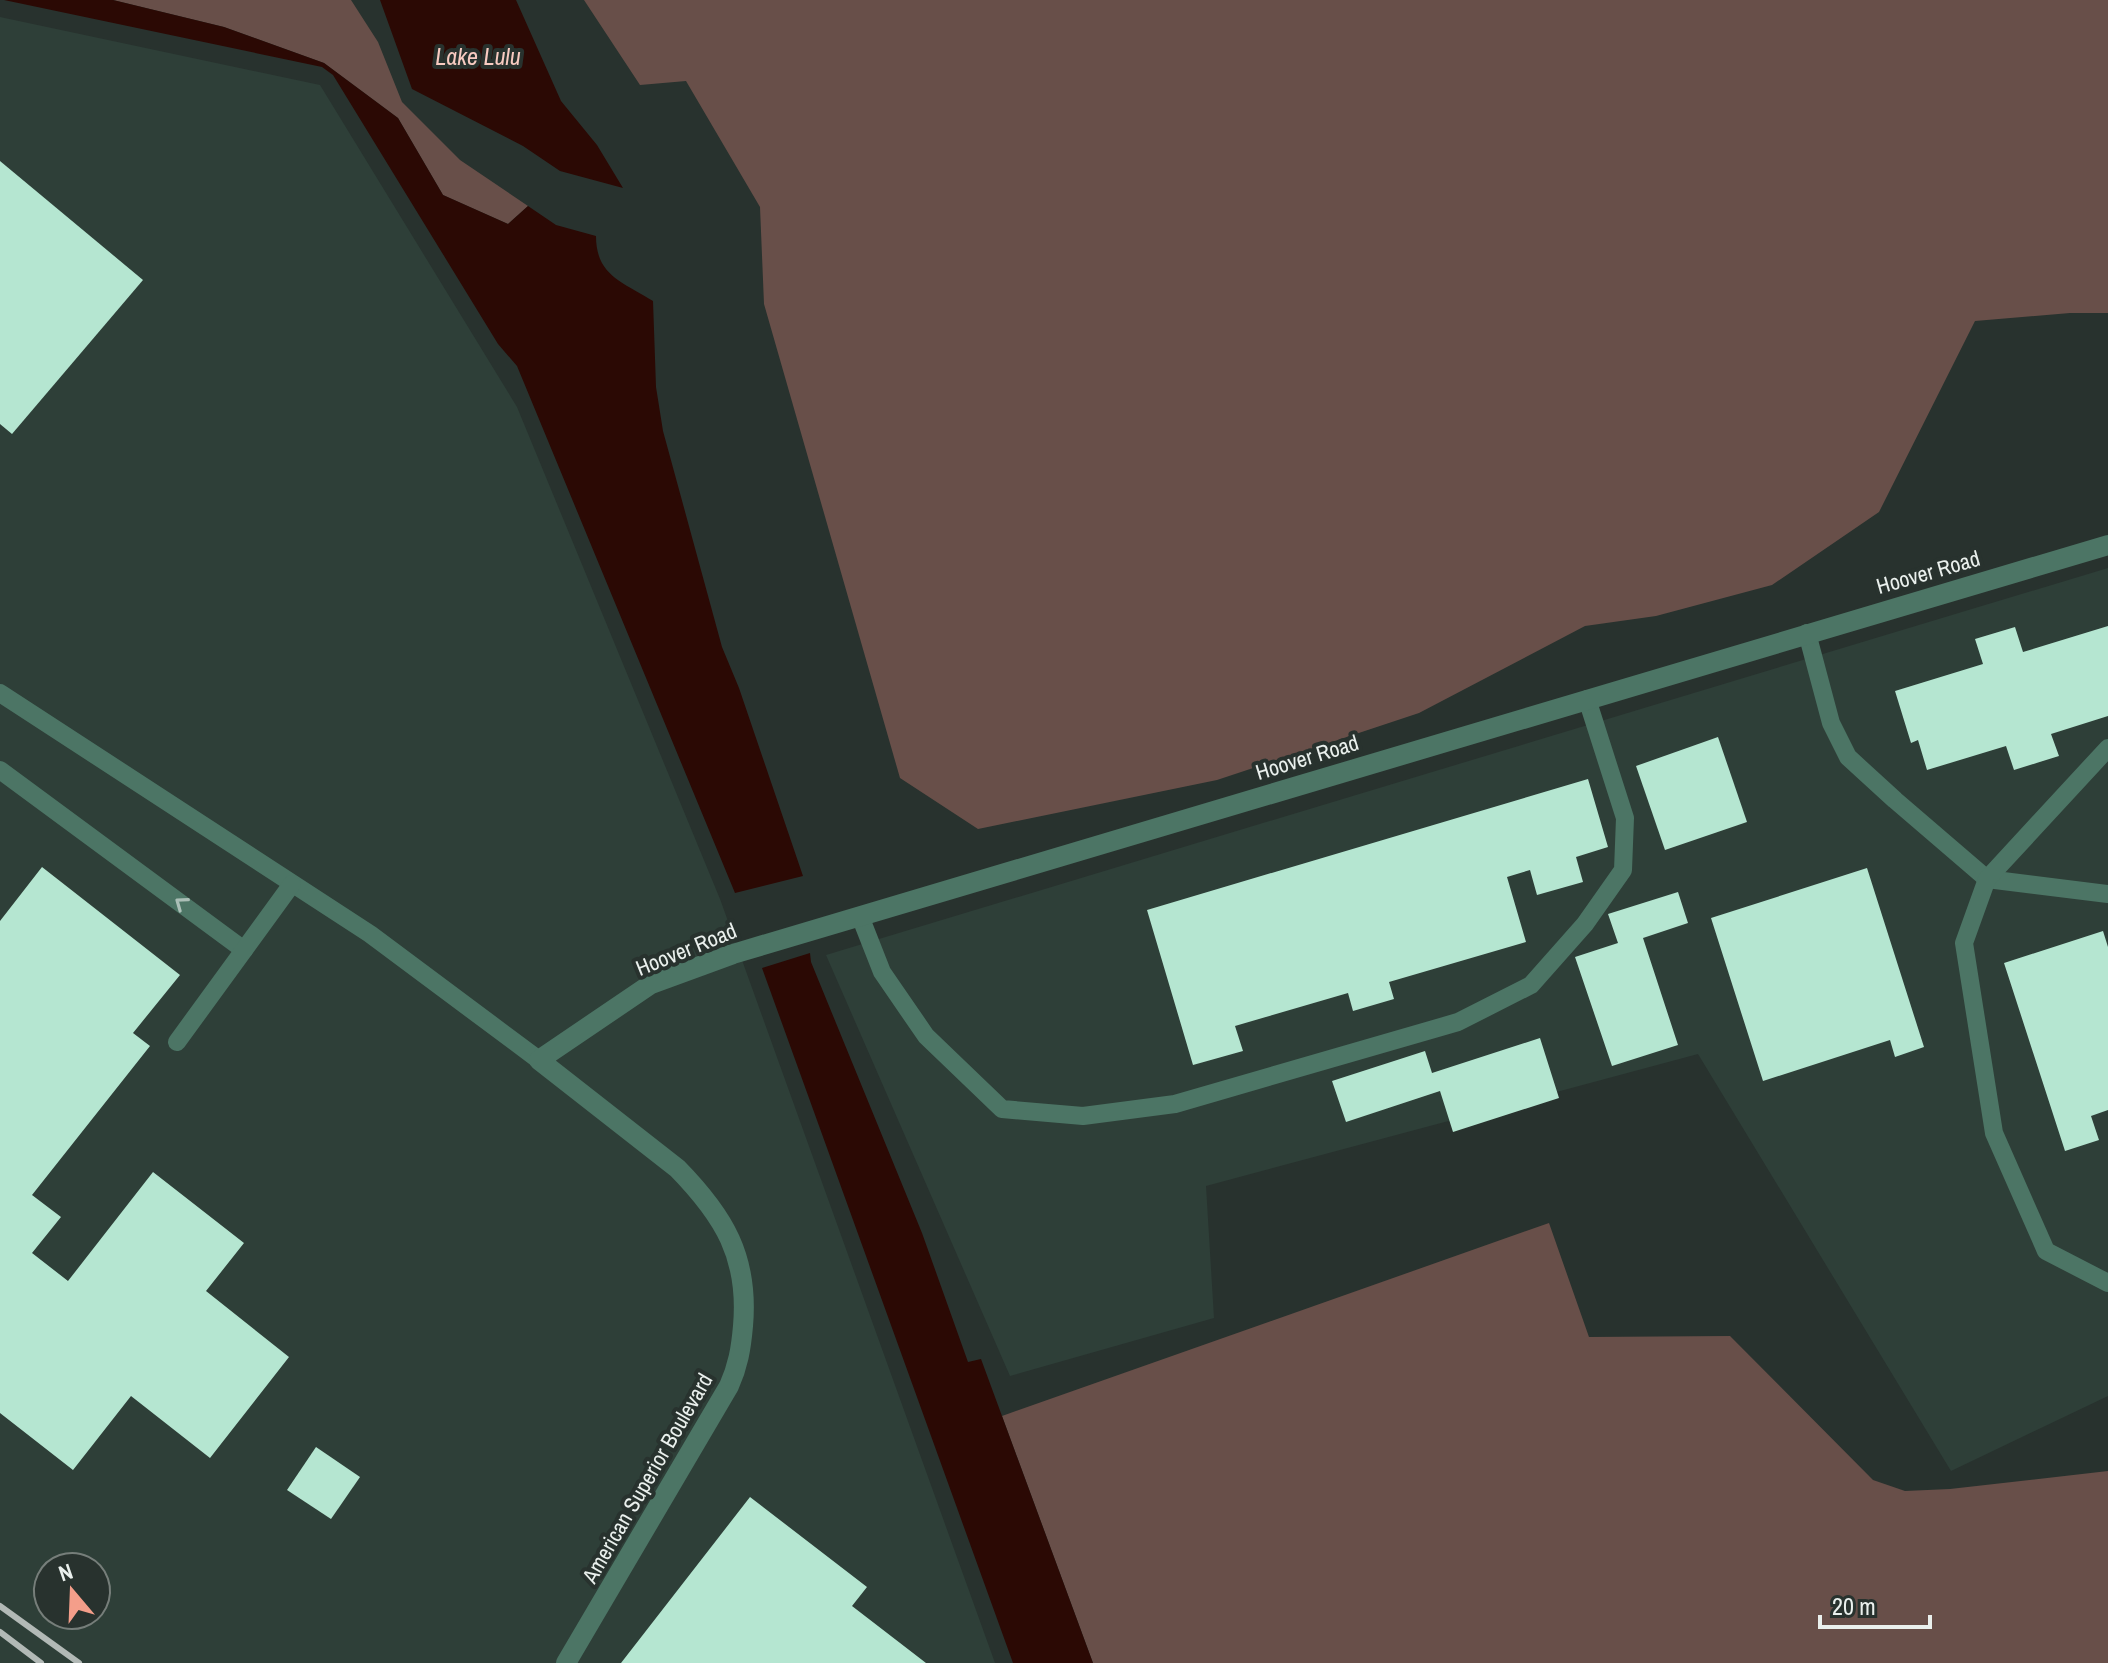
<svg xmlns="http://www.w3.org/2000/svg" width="2108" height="1663" font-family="'Archivo Narrow',sans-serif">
	<rect width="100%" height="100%" fill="#28322e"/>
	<g fill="#2e3f38" fill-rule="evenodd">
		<path d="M0,17L320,85L517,407L720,899L995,1663H0ZM48,1567H96V1615H48Z"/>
		<path d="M2108,568V1396L1951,1471L1698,1054L1206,1186L1214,1318L1010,1376L826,955Z"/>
	</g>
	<g fill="#684f49">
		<path d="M113,0H351L378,42L402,102L460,160L528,206L508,224L443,195L398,118L324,63L224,27Z"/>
		<path d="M584,0H2108V313H2070L1975,321L1879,512L1772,585L1656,616L1585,626L1419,713L1217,780L978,829L900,778L764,304L760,207L686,81L640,85Z"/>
		<path d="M1549,1223L1589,1337L1730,1336L1873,1480L1905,1491L1950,1489L2108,1471V1663H1093L1002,1416Z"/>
	</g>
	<g fill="#2b0904">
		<path d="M4,0H113L224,27L324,63L398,118L443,195L508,224L528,206L556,225L596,236C596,276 623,282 653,301L656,387L663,431L722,647L739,688L803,876L735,893L517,366L498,344L333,75L322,67Z"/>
		<path d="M380,0H516L561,101L597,145L623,188L560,171L523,146L412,89Z"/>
		<path d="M810,953L811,962L922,1233L968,1362L981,1359L1093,1663H1013L762,968Z"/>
	</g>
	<g fill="#b5e6d1">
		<path d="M0,161L143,280L12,434L0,424Z"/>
		<path d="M2108,626V716L2051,734L2059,756L2014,770L2006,746L1927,770L1918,740L1911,743L1895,691L1983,664L1975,639L2015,627L2023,652Z"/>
		<path d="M1718,737L1747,822L1665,850L1636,766Z"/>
		<path d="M1588,779L1608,847L1576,857L1583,882L1537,895L1530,870L1507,877L1526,942L1389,982L1394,999L1353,1011L1348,993L1235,1026L1243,1051L1193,1065L1147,910Z"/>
		<path d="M42,867L180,975L133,1033L150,1046L32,1195L61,1217L32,1253L68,1281L153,1172L244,1243L206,1291L289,1357L210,1458L131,1396L73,1470L0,1413V921Z"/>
		<path d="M1867,868L1924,1047L1895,1057L1890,1040L1763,1081L1711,918Z"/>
		<path d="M1678,892L1688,923L1643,938L1678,1045L1612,1066L1575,957L1618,943L1608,914Z"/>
		<path d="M2103,931L2108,947V1110L2091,1116L2099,1140L2065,1151L2004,963Z"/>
		<path d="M1540,1038L1559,1098L1453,1132L1440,1091L1346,1122L1332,1081L1425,1051L1432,1073Z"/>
		<path d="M316,1447L360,1477L331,1519L287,1490Z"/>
		<path d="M750,1497L867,1587L852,1606L926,1663H621Z"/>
	</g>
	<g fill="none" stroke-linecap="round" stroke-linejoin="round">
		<g stroke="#4c7565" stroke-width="18">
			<path d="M1807,633L1831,723L1848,757L1895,800L1987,879L2108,894"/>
			<path d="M0,693L370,934L539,1060"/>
			<path d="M2108,748L1987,879L1964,943L1994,1133L2046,1251L2108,1283"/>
			<path d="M0,770L244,950"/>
			<path d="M860,916L882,972L926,1036L1002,1109L1083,1116L1175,1104L1458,1022L1531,985L1585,924L1623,870L1625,818L1587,699"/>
			<path d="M177,1042L292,884"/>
		</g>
		<path stroke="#4c7565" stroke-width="20" d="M566,1663L729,1386C738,1366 741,1349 743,1326C749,1257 724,1216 677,1168L539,1060L651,984L733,954L2108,545"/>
		<g stroke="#b2b9b6" stroke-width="6">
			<path d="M0,1606L79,1663"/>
			<path d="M0,1632L41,1663"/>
		</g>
	</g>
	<defs><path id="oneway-chevron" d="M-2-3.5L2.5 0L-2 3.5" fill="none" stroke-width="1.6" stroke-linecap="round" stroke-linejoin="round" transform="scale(2)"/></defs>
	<use stroke="#abbfb7" href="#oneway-chevron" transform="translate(181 903) rotate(-144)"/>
	<g text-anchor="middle" stroke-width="8" stroke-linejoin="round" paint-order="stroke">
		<g font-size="22" fill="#eaf0ed" stroke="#28322e">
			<text transform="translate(1928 572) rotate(-16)" y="8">Hoover Road</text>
			<text transform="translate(1307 757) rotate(-17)" y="8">Hoover Road</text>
			<text transform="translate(686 949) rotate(-22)" y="8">Hoover Road</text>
			<text transform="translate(647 1478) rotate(-60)" y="8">American Superior Boulevard</text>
		</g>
		<g font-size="24" font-style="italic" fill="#f8cbc1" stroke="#28322e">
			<text x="478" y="65">Lake Lulu</text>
		</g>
	</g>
	<g transform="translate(72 1591) rotate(341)"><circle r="38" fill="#28322e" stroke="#767e7a" stroke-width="2"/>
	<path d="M0-6L14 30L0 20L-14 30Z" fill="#f49e8a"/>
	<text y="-12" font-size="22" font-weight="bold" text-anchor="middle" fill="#eaf0ed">N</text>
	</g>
	<path d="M1820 1615v12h110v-12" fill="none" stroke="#eaf0ed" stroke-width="4"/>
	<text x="1832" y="1615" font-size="24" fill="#eaf0ed" stroke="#28322e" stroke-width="6" paint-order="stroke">20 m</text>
</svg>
